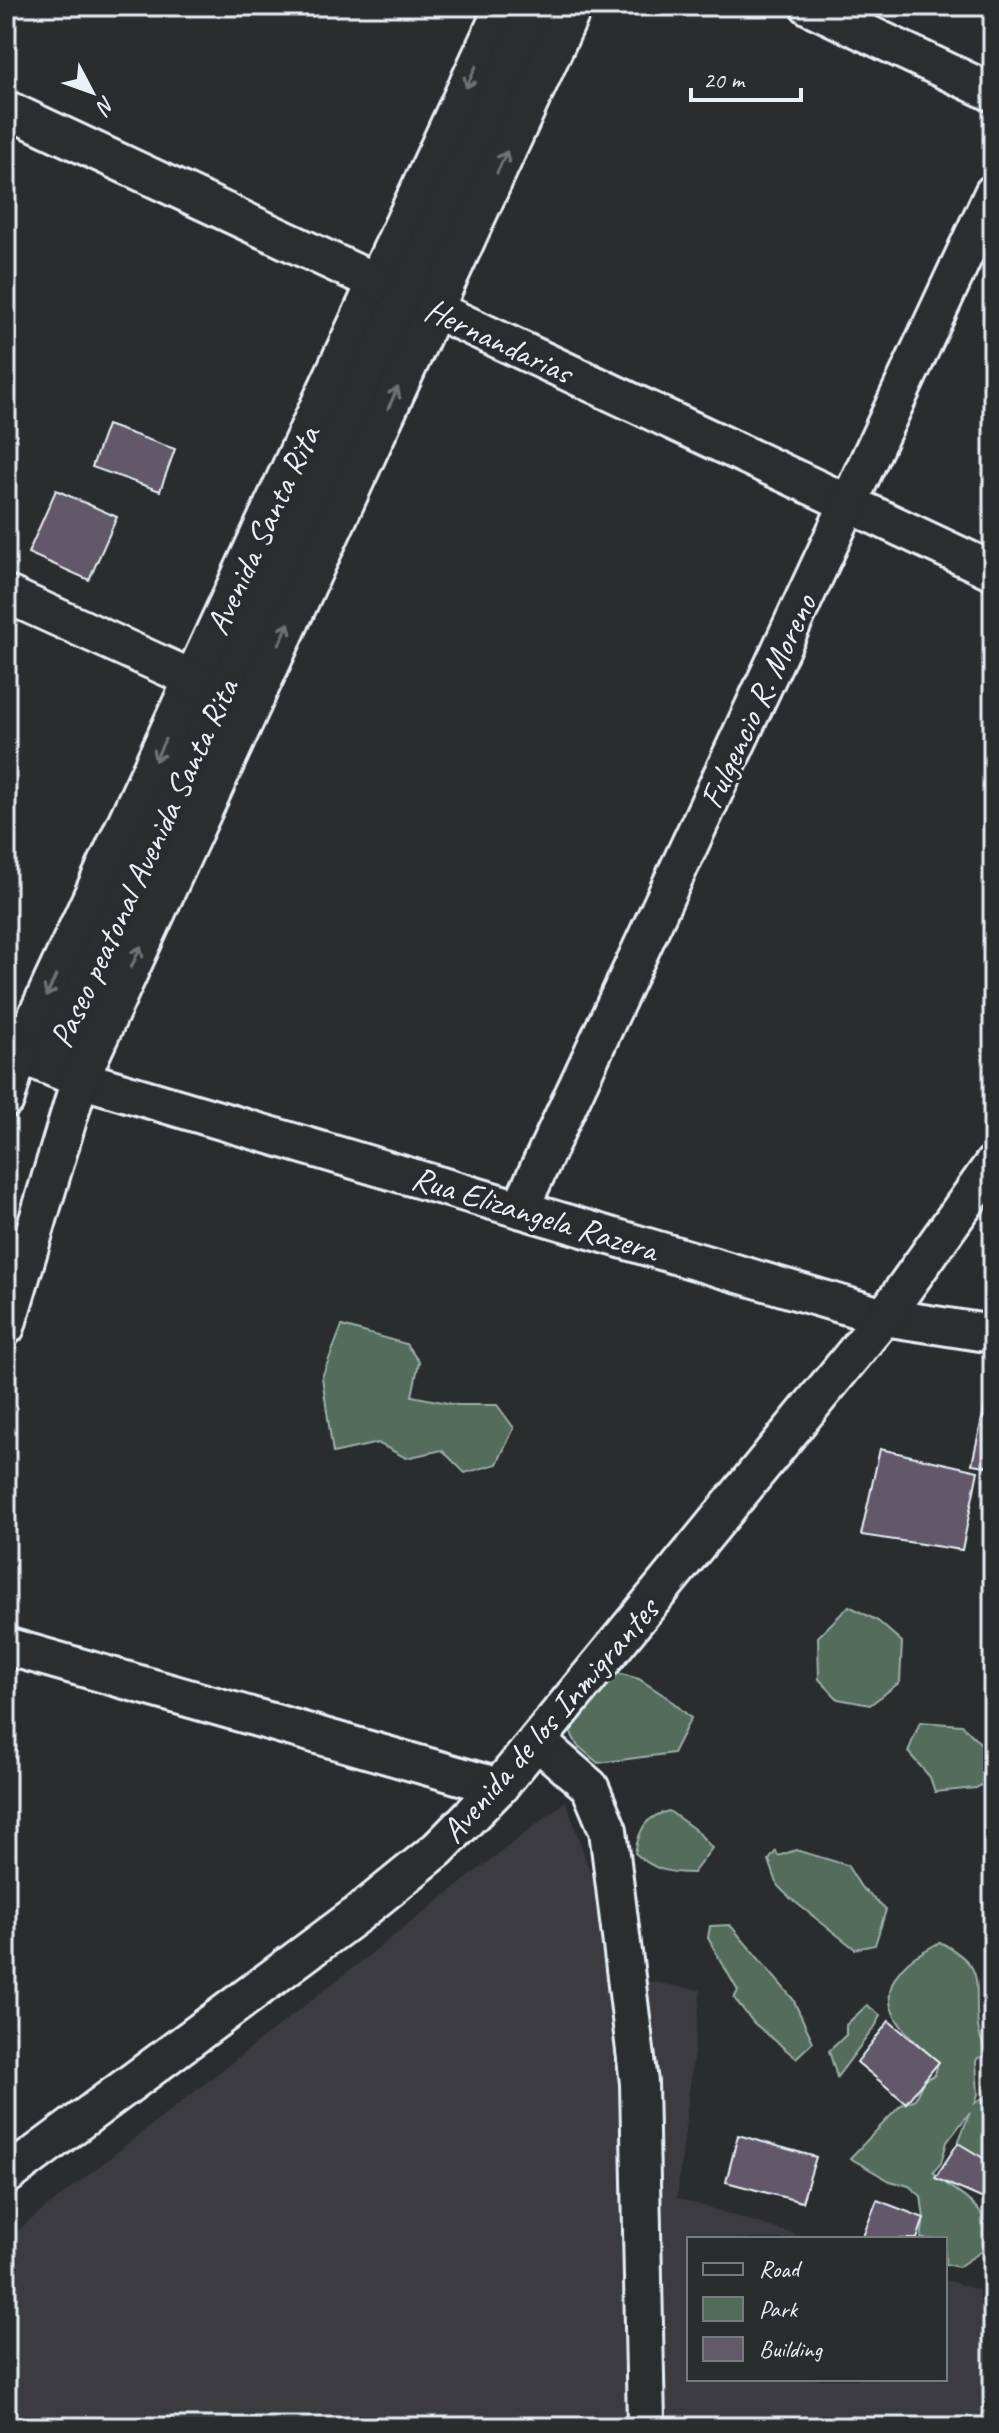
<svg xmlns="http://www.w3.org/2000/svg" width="999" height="2433" font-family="Caveat,sans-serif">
	<rect width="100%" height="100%" fill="#2a2d2e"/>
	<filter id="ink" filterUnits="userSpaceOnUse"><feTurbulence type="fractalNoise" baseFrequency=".0125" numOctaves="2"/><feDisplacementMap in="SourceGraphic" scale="16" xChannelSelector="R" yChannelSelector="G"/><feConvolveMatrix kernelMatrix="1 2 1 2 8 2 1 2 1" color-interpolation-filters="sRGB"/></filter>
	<g filter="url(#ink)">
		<path fill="#3b3a40" d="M566,1801L626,1978L701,1990L677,2198L810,2239H689V2379H945V2280L993,2294V2427H6V2239Z"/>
		<g fill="#526c5b" stroke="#9daeaa" stroke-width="2">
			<path d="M342,1326L406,1344L419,1362L412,1396L457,1405H497L514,1428L497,1464L465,1473L442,1450L406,1458L378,1443L333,1453L322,1377Z"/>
			<path d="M849,1606L878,1621L902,1642L900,1682L870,1705L838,1699L819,1679L818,1637Z"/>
			<path d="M603,1669L639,1679L668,1698L691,1718L673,1753L598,1763L577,1745L570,1731L582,1702Z"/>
			<path d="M920,1722L962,1725L993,1756V1778L976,1788L935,1792L930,1777L908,1752Z"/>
			<path d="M669,1811L697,1831L712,1848L693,1873C668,1873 654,1870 635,1853C639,1830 645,1816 669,1811Z"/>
			<path d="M796,1850L847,1865L861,1887L886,1910L875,1945L855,1949L790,1898L778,1886L769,1860L776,1851L778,1856Z"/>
			<path d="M730,1925L793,1999L813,2042L796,2058L754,2023L734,1998L738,1991L708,1938L710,1926Z"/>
			<path d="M940,1942C989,1969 973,1980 978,2026C979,2036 984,2046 987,2056L978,2058L976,2061L978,2094L975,2103L993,2091V2164L958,2143L970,2112L947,2142L941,2163L933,2172C960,2200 992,2202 987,2248L958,2267L945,2264V2239H921L924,2218L921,2196L909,2186L890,2181L850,2158L901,2105L915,2099L924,2080L935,2075L938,2062C907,2035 865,2002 908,1962C917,1954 930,1948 940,1942Z"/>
			<path d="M867,2005L880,2015L876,2025L837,2077L829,2051L846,2035V2025Z"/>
		</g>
		<g fill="#625969" stroke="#e8f1f8" stroke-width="2">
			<path d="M107,425L175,449L160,491L92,467Z"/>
			<path d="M56,490L117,517L89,580L28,553Z"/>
			<path d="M993,1404V1467L972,1464L985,1405Z"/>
			<path d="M880,1449L978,1471L962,1550L861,1535Z"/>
			<path d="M889,2021L939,2062L906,2103L857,2062Z"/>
			<path d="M738,2135L816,2157L802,2202L726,2182Z"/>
			<path d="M958,2143L993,2164V2190L988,2201L935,2178Z"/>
			<path d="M877,2200L924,2218L917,2239H862Z"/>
		</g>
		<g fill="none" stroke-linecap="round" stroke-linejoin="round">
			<g stroke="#e8f1f8" stroke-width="42">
				<g id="minor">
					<path d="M504,6L19,1054L80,1079L884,1317L993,1334"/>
					<path d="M809,6L993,93"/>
					<path d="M6,109L993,571"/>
					<path d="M6,594L213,688"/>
					<path d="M48,1065L224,693L537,6"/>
					<path d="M6,1099L19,1054"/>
					<path d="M520,1209L993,193"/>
					<path d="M6,1327L80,1079L574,6"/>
					<path d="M6,1646L499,1787"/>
					<path d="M537,1741L590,1787L608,1830L639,2083L646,2424"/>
					<path d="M6,2176L358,1914L438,1849L499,1787L884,1317L993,1164"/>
				</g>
			</g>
			<use href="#minor" stroke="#2a2d2e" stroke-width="36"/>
		</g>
		<defs><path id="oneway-shaft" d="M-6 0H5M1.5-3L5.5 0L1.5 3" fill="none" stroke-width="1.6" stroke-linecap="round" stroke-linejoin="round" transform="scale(2)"/></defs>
		<g stroke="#6c7275">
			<use href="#oneway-shaft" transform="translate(471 77) rotate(115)"/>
			<use href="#oneway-shaft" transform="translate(502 162) rotate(-65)"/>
			<use href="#oneway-shaft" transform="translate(393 398) rotate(-65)"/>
			<use href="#oneway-shaft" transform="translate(284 634) rotate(-65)"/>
			<use href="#oneway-shaft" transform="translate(160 750) rotate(115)"/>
			<use href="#oneway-shaft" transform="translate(136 957) rotate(-65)"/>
			<use href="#oneway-shaft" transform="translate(51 986) rotate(115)"/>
		</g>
	</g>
	<g text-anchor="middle" stroke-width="7" stroke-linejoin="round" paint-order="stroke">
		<g font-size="34" fill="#e8f1f8" stroke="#2a2d2e">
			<text transform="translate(499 340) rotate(25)" y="12">Hernandarias</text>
			<text transform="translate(262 530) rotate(-65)" y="12">Avenida Santa Rita</text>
			<text transform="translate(757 701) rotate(-65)" y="12">Fulgencio R. Moreno</text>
			<text transform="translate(143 863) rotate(-65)" y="12">Paseo peatonal Avenida Santa Rita</text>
			<text transform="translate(535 1213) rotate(17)" y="12">Rua Elizangela Razera</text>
			<text transform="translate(549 1720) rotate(-49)" y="12">Avenida de los Inmigrantes</text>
		</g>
	</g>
	<rect width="999" height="2433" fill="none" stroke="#2a2d2e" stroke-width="32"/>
	<rect x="16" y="16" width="967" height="2401" fill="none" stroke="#e8f1f8" stroke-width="3" filter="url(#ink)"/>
	<rect x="687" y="2237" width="260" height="144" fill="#2a2d2e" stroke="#767b7f" stroke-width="2"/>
	<rect x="703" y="2263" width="40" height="12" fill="#2a2d2e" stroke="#767b7f" stroke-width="2"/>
	<text x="759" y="2277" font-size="24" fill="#e8f1f8">Road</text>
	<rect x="703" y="2297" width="40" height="24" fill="#526c5b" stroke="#767b7f" stroke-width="2"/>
	<text x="759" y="2317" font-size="24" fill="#e8f1f8">Park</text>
	<rect x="703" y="2337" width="40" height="24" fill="#625969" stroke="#767b7f" stroke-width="2"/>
	<text x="759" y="2357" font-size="24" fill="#e8f1f8">Building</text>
	<g transform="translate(92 92) rotate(131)" stroke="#2a2d2e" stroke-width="6" paint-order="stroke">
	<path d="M0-6L14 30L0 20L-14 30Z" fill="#e8f1f8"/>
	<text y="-12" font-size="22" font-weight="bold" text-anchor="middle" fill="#e8f1f8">N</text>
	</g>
	<path d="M691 88v12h110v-12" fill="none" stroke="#e8f1f8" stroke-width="4"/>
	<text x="703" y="88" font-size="24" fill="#e8f1f8" stroke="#2a2d2e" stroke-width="6" paint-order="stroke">20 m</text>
</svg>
